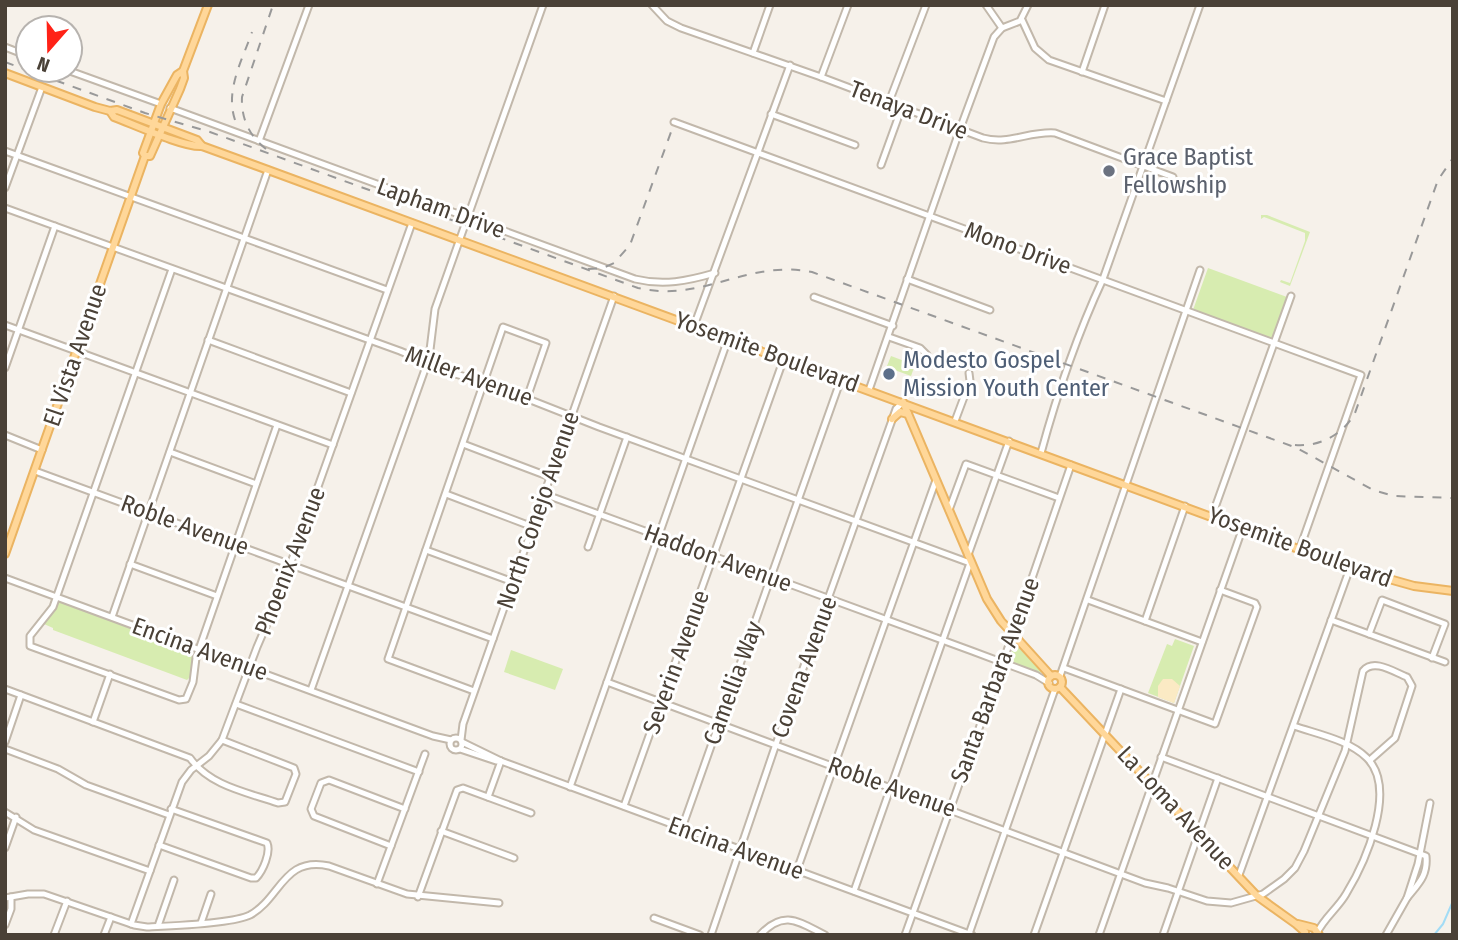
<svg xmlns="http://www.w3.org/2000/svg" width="1458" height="940" font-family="'Fira Sans Condensed',sans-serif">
	<rect width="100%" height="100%" fill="#f6f1ea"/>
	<g fill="#d7ecb0">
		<path d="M1261,215H1267L1310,232L1290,286L1280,282L1281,280L1290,283L1305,241V233L1264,217L1261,219Z"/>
		<path d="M1208,268L1287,297L1272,339L1193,310Z"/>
		<path d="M891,356L915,365L911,376L889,368L887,366Z"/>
		<path d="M59,601L194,652L190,677L187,680L53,630V628L44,624Z"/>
		<path d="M1175,639L1194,646L1174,703L1148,693L1167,644L1172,646Z"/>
		<path d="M1017,646L1042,672L1040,673L1009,661L1013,647Z"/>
		<path d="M511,650L563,669L555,690L504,672Z"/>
	</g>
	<path fill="#fbeac4" d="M1163,679H1172L1180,686L1174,703L1158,697V686Z"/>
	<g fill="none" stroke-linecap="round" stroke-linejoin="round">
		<path stroke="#a3dcf5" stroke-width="2" d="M1434,935L1443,924L1453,901"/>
		<g stroke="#c2b8ab" stroke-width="9">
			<g id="minor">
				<path d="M652,5L667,21L681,28L821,77L983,138C1009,145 1029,131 1055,133L1173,177"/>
				<path d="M986,5L1002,28"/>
				<path d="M1022,20L1035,48L1049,60L1166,101"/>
				<path d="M5,47L28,56"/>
				<path d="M753,53L770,5"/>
				<path d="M67,70L161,104"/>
				<path d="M1082,72L1105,5"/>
				<path d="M821,77L848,5"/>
				<path d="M889,102L926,5"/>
				<path d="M170,108L635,279C664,286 687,281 715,273"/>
				<path d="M771,114L855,145"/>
				<path d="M674,122L1361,375L1300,548"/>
				<path d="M259,141L309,5"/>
				<path d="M5,151L387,290"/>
				<path d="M881,165L902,107"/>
				<path d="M5,188L42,87"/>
				<path d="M5,208L400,351L455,374L485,382L599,427L970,563L854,891"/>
				<path d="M172,269L53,607L30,636V646L179,700L186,699L193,682L196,658L277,425"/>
				<path d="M907,279L990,310"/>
				<path d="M814,297L893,326"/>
				<path d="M5,325L333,445"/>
				<path d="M694,326L790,65"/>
				<path d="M889,337L920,348L927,355"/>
				<path d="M208,340L351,393"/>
				<path d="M5,368L55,226"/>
				<path d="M869,390L960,129L994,37L1002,28L1020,21L1028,5"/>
				<path d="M955,421L970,381L969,373"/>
				<path d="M5,435L42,450"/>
				<path d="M463,444L550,477"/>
				<path d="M170,452L256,484"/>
				<path d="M1041,453C1057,394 1077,335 1103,279L1200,5"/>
				<path d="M35,471L493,639"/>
				<path d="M446,494L533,527"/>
				<path d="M544,494L972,651L1036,675L1049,683"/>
				<path d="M949,510L966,464L1059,498"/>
				<path d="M1212,516L1291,296"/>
				<path d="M588,547L627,437"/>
				<path d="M426,550L513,582"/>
				<path d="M968,555L1009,441"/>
				<path d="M130,564L217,596"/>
				<path d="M5,578L433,736L451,740"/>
				<path d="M1088,600L1202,642"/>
				<path d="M112,617L268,170"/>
				<path d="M1331,620L1445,662"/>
				<path d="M1145,621L1185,506"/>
				<path d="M1369,634L1382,600L1445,624L1432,658"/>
				<path d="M1064,668L1215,724L1257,607L1255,603L1220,590"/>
				<path d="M1060,676L1200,270"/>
				<path d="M607,682L1145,883L1168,888L1207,901L1231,903L1263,894L1284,879L1295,868L1304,851L1345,751L1363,671C1374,658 1394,672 1407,677L1412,686L1395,738L1370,760"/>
				<path d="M5,689L190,758C210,786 246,792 278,803L285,802L296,774L294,768L222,740"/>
				<path d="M311,690L429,358L435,309L543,5"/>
				<path d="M474,691L388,659L503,327L546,343L527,398"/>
				<path d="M236,704L419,772"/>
				<path d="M93,722L110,674"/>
				<path d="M1294,726C1317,734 1349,740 1367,758C1398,789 1365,863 1346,894C1338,908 1324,918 1317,933"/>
				<circle cx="456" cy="744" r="6"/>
				<path d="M461,740L463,724L614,296"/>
				<path d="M5,742L21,695"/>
				<path d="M462,742L501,761L972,935"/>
				<path d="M5,749L58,769L86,785L169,815"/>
				<path d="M460,749L496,761H501"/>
				<path d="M1161,757L1426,856C1428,876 1418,884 1407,898"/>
				<path d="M570,787L728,339"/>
				<path d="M488,797L501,761"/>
				<path d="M624,806L784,358"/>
				<path d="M5,812L34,830L150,871"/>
				<path d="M682,828L841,379"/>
				<path d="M441,831L514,858"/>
				<path d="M159,845L251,878H256C263,871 271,852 267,843L171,809"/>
				<path d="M391,846L314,816L311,809L321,783L329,780L405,809"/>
				<path d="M5,848L16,817"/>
				<path d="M797,870L936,480"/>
				<path d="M1239,875L1350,568"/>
				<path d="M377,884L425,754"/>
				<path d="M418,897L457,790L463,788L531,813"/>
				<path d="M5,898L28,894H44L134,925L147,927C170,926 232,924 250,915C281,898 283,856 329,866L407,894L499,903"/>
				<path d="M654,918L700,935"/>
				<path d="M201,923L211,894"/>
				<path d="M131,924L182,782L191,770L209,756L222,740L257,647L279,596L412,223"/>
				<path d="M5,925L11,909V897"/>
				<path d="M158,926L174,880"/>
				<path d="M969,934L1055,689"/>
				<path d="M54,935L67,901"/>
				<path d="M104,935L111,917"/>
				<path d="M711,935L776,744L896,409L903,402"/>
				<path d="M760,935C784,909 799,922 825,935"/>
				<path d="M905,935L1010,642L1071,465"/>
				<path d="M1034,935L1121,689"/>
				<path d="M1099,935L1243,527"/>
				<path d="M1163,935L1218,778"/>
				<path d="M1386,935L1407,898L1418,864L1430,803"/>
			</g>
		</g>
		<g stroke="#ebb462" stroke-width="10">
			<g id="major">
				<path d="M5,73L95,107L110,111L117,110L197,140L202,146"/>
				<path d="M110,111L114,117C133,124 185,148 202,146L268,170L1350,568L1414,586L1453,591"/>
				<path d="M145,156H150L180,89L184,78L183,71"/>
				<path d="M903,402L987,599L1001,621L1051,676"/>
				<path d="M892,419L900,412L908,414"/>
				<path d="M5,554L145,156L143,153L161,104L177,75L183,71L208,5"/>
				<circle cx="1055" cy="682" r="7"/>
				<path d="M1060,687L1257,896L1296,924L1305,932"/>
				<path d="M1298,924L1314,928L1319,935"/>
			</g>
		</g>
		<use href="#minor" stroke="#fff" stroke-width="5"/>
		<use href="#major" stroke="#ffd799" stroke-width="6"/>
		<g stroke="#999" stroke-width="2" stroke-dasharray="9 9" stroke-linecap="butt">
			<path d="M5,62L145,113L210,132L638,288C703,303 747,259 812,272L1297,448L1373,490L1394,496L1453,498"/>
			<path d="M235,120C225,90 242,61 252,32"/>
			<path d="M266,149C249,136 241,118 242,97L273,5"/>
			<path d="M588,269L603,268L614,263L630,245L671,132"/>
			<path d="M1295,445C1319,447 1343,435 1355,413L1438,180L1453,158"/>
		</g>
	</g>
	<circle fill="#6b7280" stroke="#fff" stroke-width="2.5" cx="1109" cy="171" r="7"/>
	<circle fill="#5c6f8a" stroke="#fff" stroke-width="2.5" cx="889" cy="374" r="7"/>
	<g text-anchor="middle" stroke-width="6" stroke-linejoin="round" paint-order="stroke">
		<g font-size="24" fill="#4a4137" stroke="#fff">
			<text transform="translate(909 110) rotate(21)" y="8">Tenaya Drive</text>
			<text transform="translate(441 208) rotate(20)" y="8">Lapham Drive</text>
			<text transform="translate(1018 248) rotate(20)" y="8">Mono Drive</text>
			<text transform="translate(767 352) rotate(20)" y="8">Yosemite Boulevard</text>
			<text transform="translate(75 355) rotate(-71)" y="8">El Vista Avenue</text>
			<text transform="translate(469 376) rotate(20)" y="8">Miller Avenue</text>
			<text transform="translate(538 510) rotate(-71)" y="8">North Conejo Avenue</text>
			<text transform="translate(185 525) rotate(20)" y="8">Roble Avenue</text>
			<text transform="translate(1300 547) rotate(20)" y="8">Yosemite Boulevard</text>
			<text transform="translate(718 558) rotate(20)" y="8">Haddon Avenue</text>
			<text transform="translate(290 561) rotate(-69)" y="8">Phoenix Avenue</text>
			<text transform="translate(200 649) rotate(20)" y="8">Encina Avenue</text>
			<text transform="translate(676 662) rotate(-70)" y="8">Severin Avenue</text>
			<text transform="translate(804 667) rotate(-70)" y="8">Covena Avenue</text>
			<text transform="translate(995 680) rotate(-70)" y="8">Santa Barbara Avenue</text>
			<text transform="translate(733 683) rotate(-70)" y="8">Camellia Way</text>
			<text transform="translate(892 787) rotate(20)" y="8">Roble Avenue</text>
			<text transform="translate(1176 808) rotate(47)" y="8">La Loma Avenue</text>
			<text transform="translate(736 848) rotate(20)" y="8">Encina Avenue</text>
		</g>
		<g font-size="24" fill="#5b616d" stroke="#fff" text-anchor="start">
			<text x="1123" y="165">Grace Baptist<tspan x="1123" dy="28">Fellowship</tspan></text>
		</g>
		<g font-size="24" fill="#4e5e75" stroke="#fff" text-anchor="start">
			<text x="903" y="368">Modesto Gospel<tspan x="903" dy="28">Mission Youth Center</tspan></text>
		</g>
	</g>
	<rect width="1458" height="940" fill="none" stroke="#4a4137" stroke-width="14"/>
	<g transform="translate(49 49) rotate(200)"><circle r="33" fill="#ffffff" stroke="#b7b3af" stroke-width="2"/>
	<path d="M0-5L12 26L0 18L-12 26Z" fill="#ff2217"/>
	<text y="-10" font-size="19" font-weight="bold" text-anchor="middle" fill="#4a4137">N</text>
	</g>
</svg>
